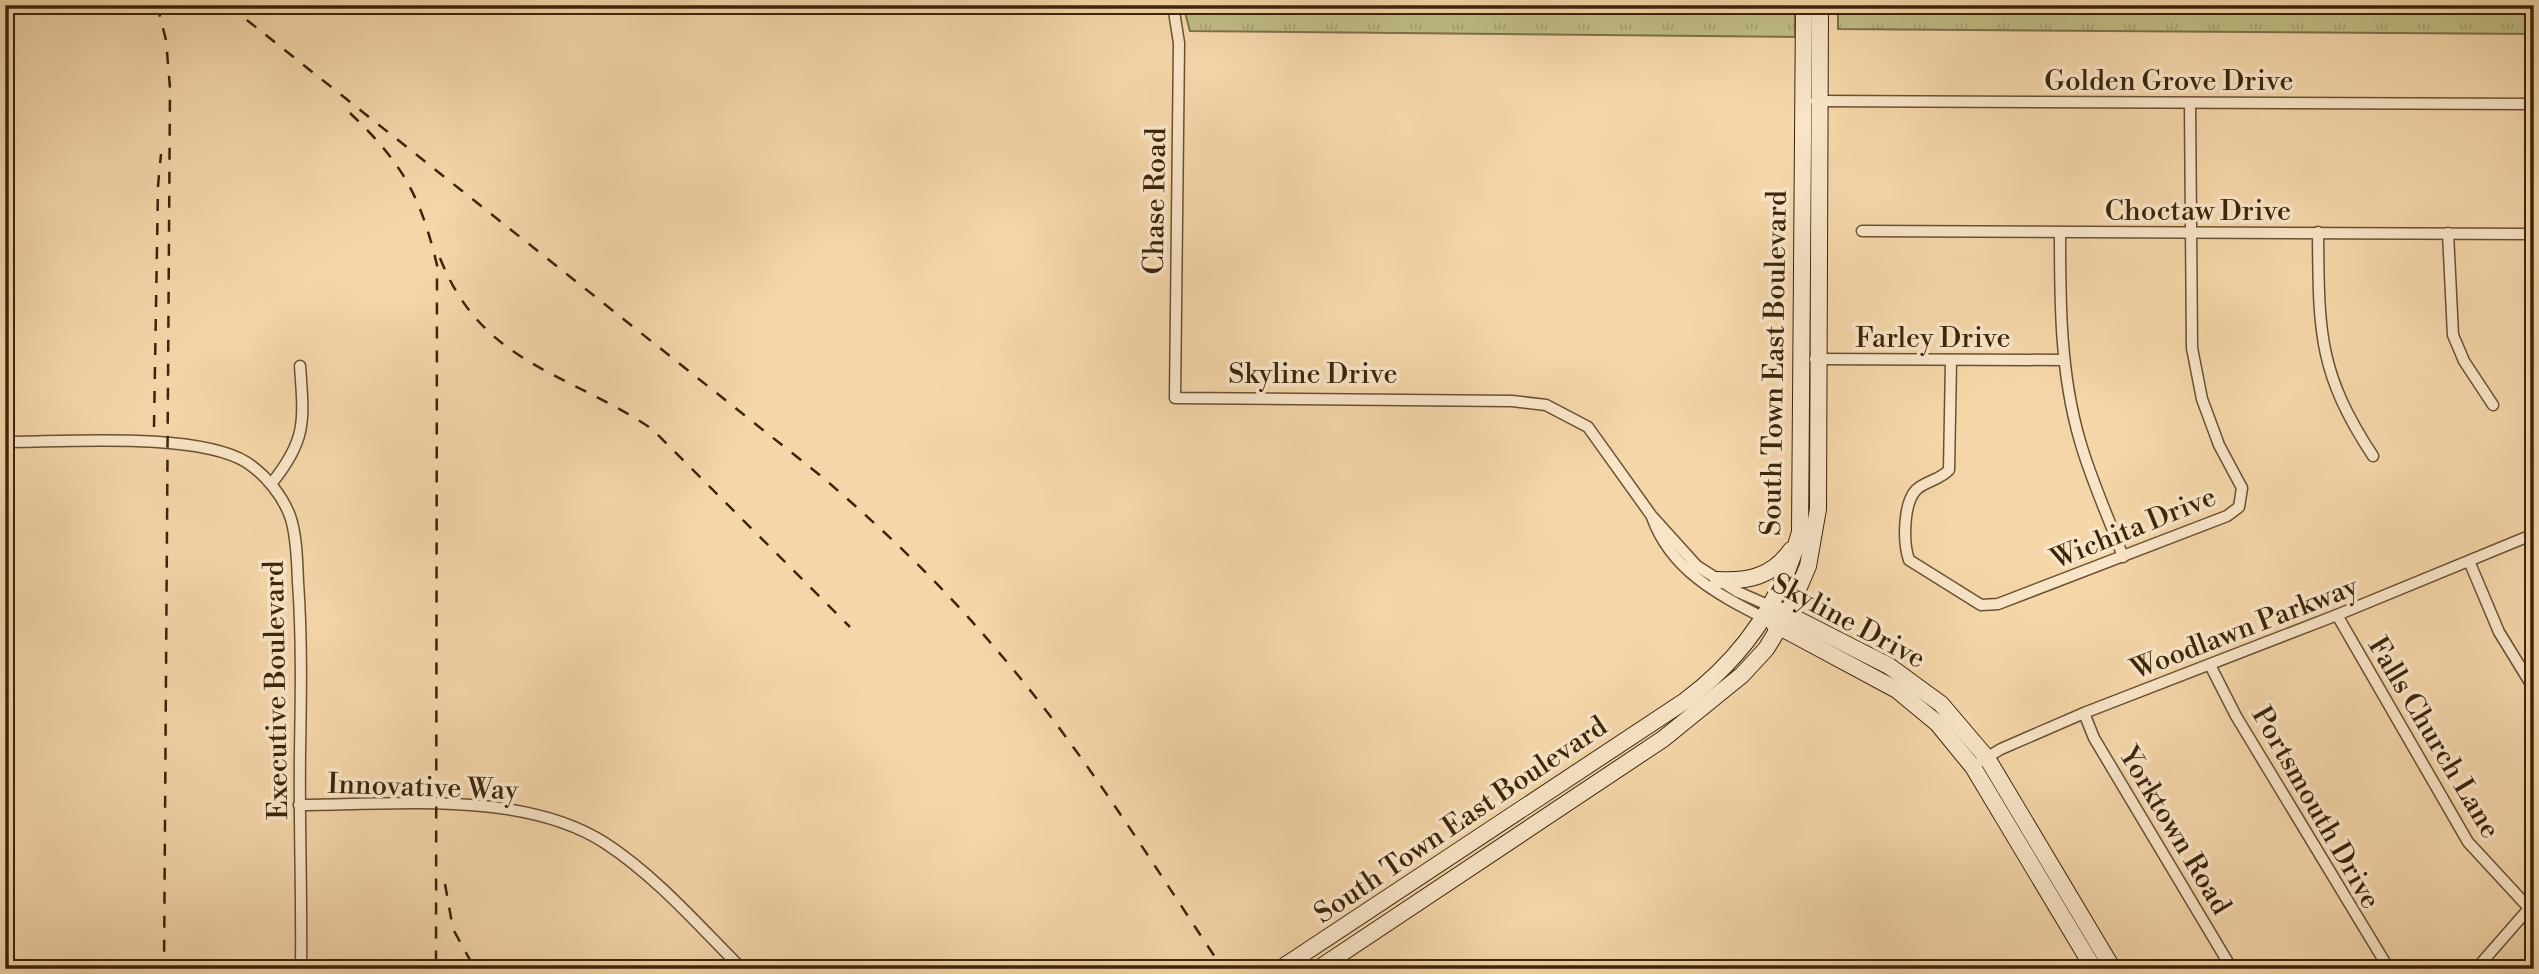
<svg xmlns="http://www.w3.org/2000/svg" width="2539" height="974" font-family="'Libre Bodoni',serif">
	<defs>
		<pattern id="grass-tufts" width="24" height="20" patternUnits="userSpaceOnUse" patternTransform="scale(1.75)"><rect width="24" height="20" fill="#c0bd85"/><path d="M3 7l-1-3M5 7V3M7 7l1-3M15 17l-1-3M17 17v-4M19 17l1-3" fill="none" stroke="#a6a272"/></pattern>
	</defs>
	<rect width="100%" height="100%" fill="#f4d6a9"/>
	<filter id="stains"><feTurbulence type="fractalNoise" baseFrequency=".00286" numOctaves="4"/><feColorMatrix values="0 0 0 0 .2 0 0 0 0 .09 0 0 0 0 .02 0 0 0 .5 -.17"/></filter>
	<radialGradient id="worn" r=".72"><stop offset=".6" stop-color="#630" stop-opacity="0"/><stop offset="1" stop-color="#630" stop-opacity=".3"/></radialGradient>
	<g fill="url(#grass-tufts)" stroke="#7e7148" stroke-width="2">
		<path d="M1183,5H1795V37L1190,31Z"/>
		<path d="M1838,5H2534V34L1838,29Z"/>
	</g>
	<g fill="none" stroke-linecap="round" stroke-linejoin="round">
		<g stroke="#6a5132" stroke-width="13">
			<g id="minor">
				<path d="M1173,5L1179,43L1175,398L1512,401L1546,405L1588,427L1651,515L1697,566L1738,592L1770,606"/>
				<path d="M1816,101L2534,104"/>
				<path d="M1862,231L2534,234"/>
				<path d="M2060,232C2060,302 2060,373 2080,441C2091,480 2109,518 2123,557"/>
				<path d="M2318,232C2319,330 2317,371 2373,456"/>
				<path d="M2448,233L2453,335L2464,361L2493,405"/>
				<path d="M1815,359L2064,360"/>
				<path d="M1951,361L1949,470C1940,480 1925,481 1916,490C1903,504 1903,543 1909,560L1981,605L1998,604L2227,516L2239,507L2242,488L2219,445L2202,399L2192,348L2190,103"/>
				<path d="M5,442C66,442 196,432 246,462C265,474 284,497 291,519C297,539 297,562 298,582C302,639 301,695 300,752C299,824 302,896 301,969"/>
				<path d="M271,484C307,440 304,421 300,366"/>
				<path d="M1652,517C1671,570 1717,594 1764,618"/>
				<path d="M2469,561L2499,632L2534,689"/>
				<path d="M2337,615L2468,842L2529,908"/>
				<path d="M2210,665L2236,716L2389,969"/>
				<path d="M2084,713L2094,738L2232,969"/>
				<path d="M1981,761L2001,749L2084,713L2337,615L2534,534"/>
				<path d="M299,805C395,805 523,790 605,843C657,877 699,926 742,969"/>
				<path d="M2476,969L2532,905"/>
			</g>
		</g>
		<g stroke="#3c250a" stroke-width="18">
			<g id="secondary">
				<path d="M1718,580C1748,582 1773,576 1791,550"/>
				<path d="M1779,610L1889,666L1941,704L1987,758L2113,969"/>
				<path d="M1774,624L1897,690L1937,723L1973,767L2094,969"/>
				<path d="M1280,969L1685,701C1742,658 1782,601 1800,532L1804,5"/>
				<path d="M1318,969L1663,739L1742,675L1766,649L1787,615L1808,566L1818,509L1820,5"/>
			</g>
		</g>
		<use href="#minor" stroke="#f8e4c7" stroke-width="10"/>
		<use href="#secondary" stroke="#f8e4c7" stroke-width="16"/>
		<g stroke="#3c250a" stroke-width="2.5" stroke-dasharray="12 12" stroke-linecap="butt">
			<path d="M157,5L166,40L170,88L164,969"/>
			<path d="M228,5L821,476C883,529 942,585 995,648C1081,747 1150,860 1223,969"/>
			<path d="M350,113C402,163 420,194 437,265L436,969"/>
			<path d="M440,258C482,365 568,372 652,429L850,627"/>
			<path d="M154,427L158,186L161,154"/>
			<path d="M445,884L453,929L475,969"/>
		</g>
	</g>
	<g text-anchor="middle" stroke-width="7" stroke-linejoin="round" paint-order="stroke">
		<g font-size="28" fill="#3c250a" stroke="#f8e4c7">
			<text x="2169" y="90">Golden Grove Drive</text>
			<text transform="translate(1154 201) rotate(-89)" y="10">Chase Road</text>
			<text x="2198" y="220">Choctaw Drive</text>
			<text x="1933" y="347">Farley Drive</text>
			<text transform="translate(1773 363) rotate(-89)" y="10">South Town East Boulevard</text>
			<text x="1313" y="383">Skyline Drive</text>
			<text transform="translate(2133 527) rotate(-22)" y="10">Wichita Drive</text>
			<text transform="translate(1849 620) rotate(28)" y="10">Skyline Drive</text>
			<text transform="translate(2244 627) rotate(-21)" y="10">Woodlawn Parkway</text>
			<text transform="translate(275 690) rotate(-91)" y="10">Executive Boulevard</text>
			<text transform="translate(2435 737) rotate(59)" y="10">Falls Church Lane</text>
			<text transform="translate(423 786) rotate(2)" y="10">Innovative Way</text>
			<text transform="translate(2317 807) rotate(60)" y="10">Portsmouth Drive</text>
			<text transform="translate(1460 819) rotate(-34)" y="10">South Town East Boulevard</text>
			<text transform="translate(2176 830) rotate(59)" y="10">Yorktown Road</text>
		</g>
	</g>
	<rect width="2539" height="974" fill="none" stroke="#f4d6a9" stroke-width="28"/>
	<rect x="7" y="7" width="2525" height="960" fill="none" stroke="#3c250a" stroke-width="3.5"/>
	<rect x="14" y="14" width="2511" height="946" fill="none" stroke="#3c250a" stroke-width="2"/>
	<rect width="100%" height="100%" filter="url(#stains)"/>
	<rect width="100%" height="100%" fill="url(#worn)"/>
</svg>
